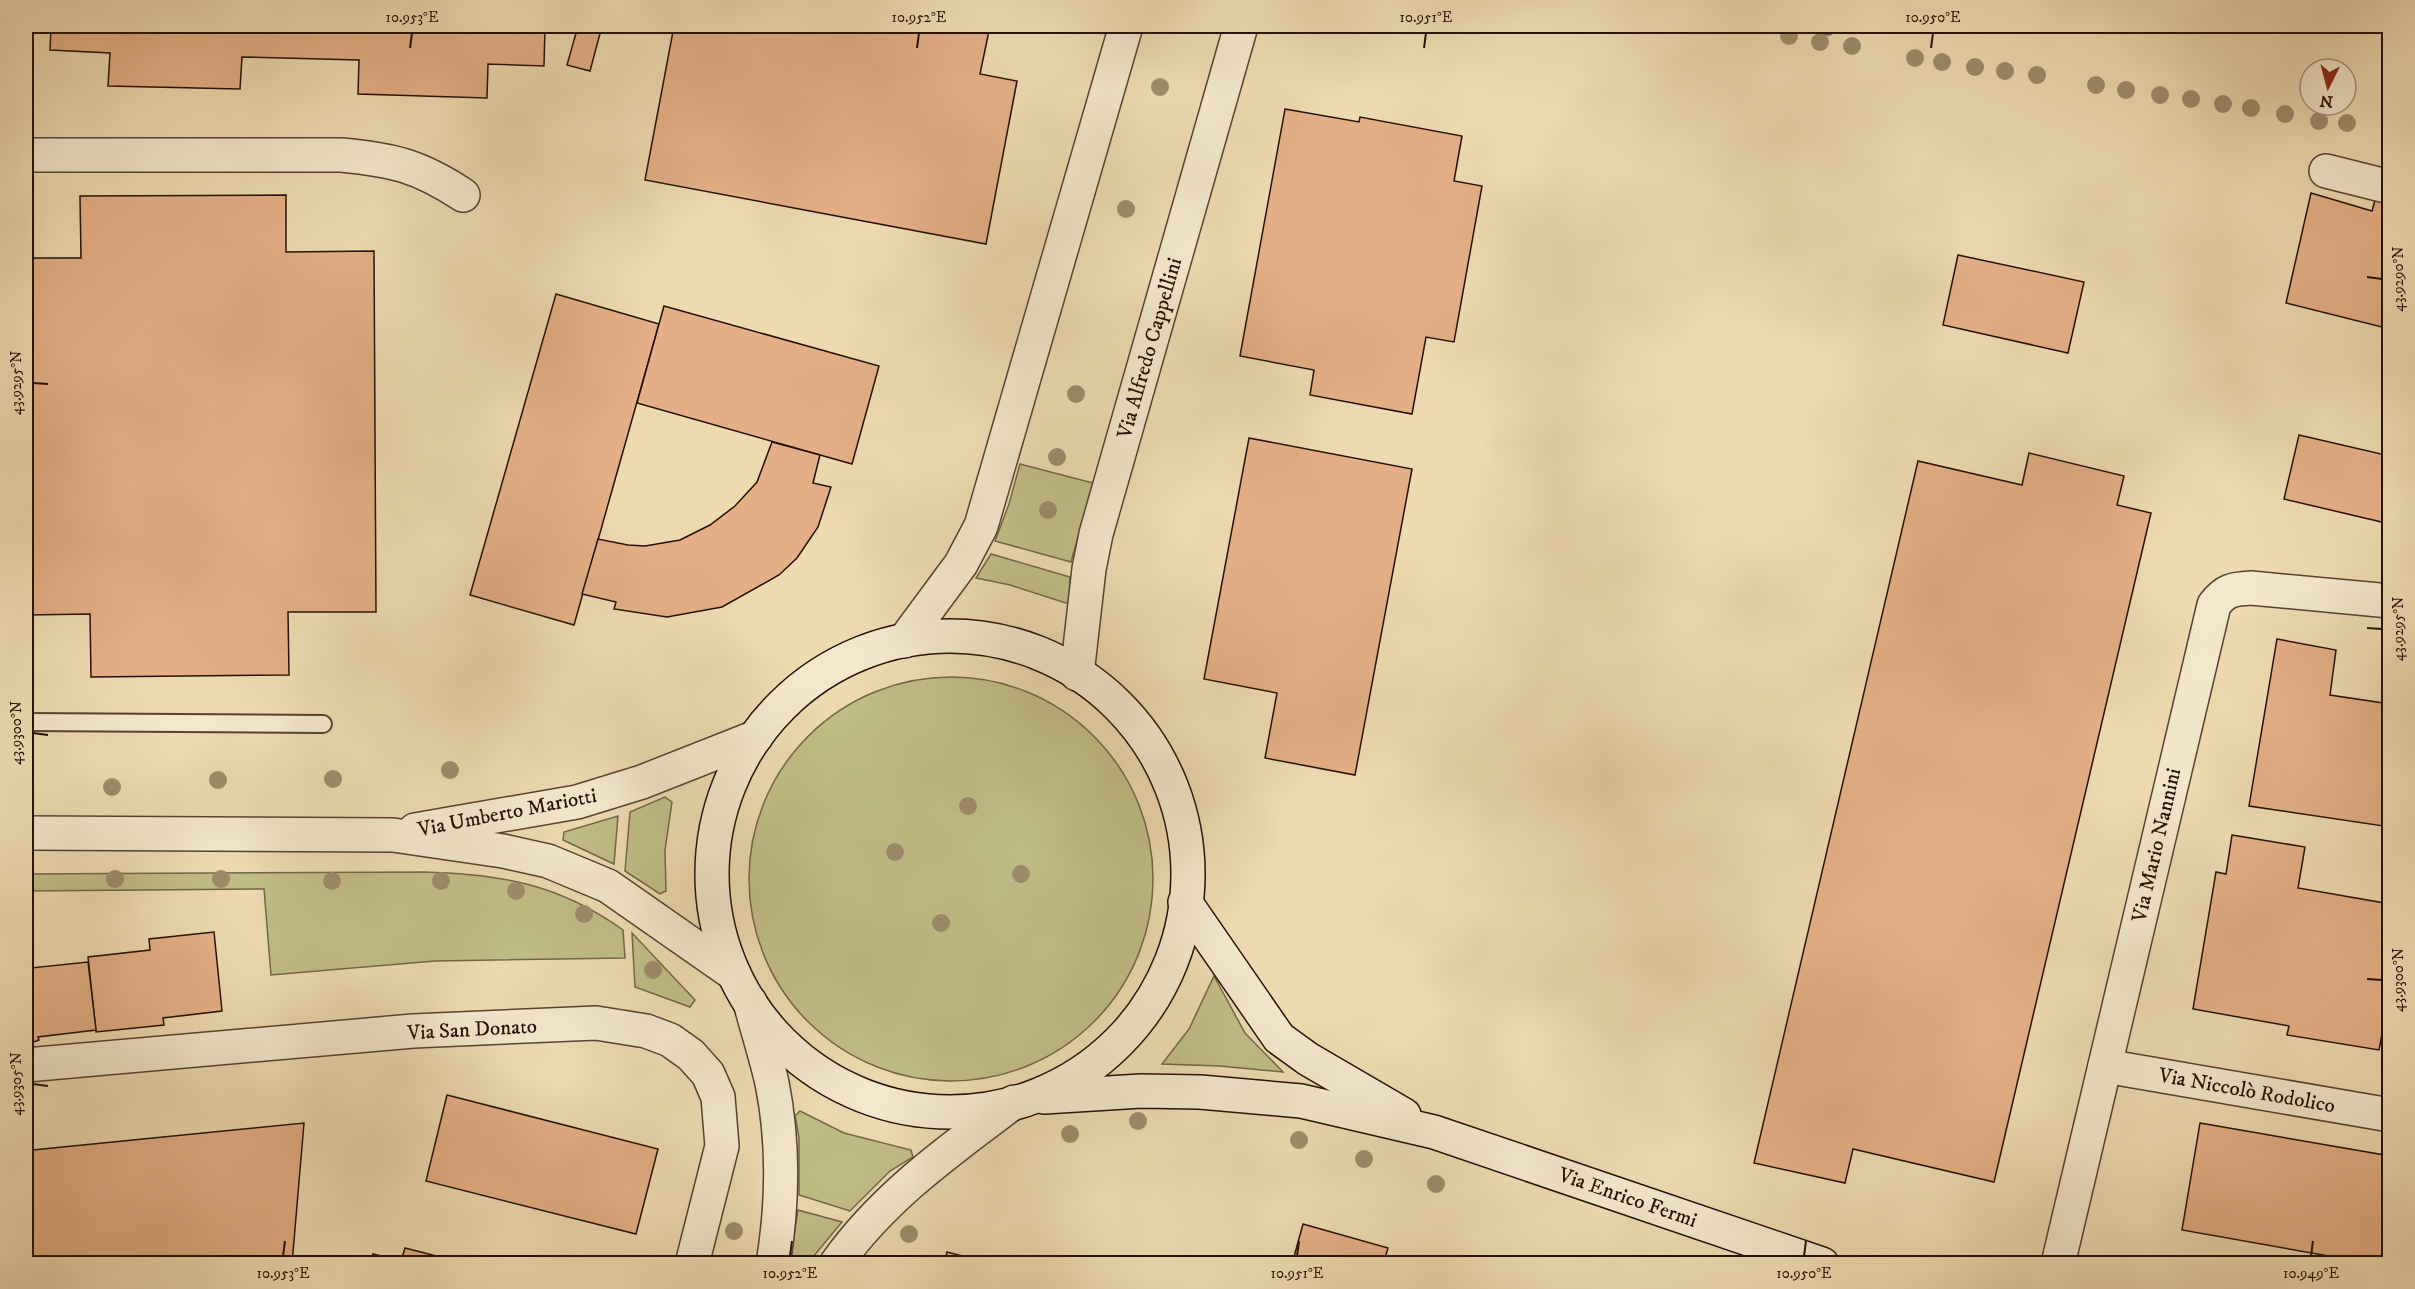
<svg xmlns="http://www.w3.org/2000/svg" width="2415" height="1289" font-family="'IM FELL DW Pica',serif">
	<rect width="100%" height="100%" fill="#eddab1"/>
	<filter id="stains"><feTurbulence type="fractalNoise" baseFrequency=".00333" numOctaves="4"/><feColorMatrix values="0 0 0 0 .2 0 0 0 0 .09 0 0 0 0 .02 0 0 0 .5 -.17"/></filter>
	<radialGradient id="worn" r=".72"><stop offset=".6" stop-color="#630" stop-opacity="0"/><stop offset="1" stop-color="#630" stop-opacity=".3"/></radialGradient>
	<g fill="#c0bd86" stroke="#726647" stroke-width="1.5">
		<path d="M1020,464L1093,483L1071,562L995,541L1009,504Z"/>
		<path d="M991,554L1070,577L1069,604L1010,585L976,578Z"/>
		<circle cx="951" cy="879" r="202"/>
		<path d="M665,797L672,802L665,850L666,891L660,894L625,871L630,812Z"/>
		<path d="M618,816L614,864L563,840L564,832Z"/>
		<path d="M424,872C501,874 559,884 623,930L625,958L435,961L271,975L264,889L26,891V874Z"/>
		<path d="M632,933L695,1000L690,1007L635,987Z"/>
		<path d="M1214,976L1245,1033L1283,1072L1220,1066L1162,1064L1189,1029Z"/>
		<path d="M800,1111L844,1133L911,1150L913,1157L890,1171L850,1211L799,1195V1138L795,1116Z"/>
		<path d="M798,1210L842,1222L808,1263H790Z"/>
	</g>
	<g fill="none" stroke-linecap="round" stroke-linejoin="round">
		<path stroke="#6b766c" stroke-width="12" d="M1828,30V26"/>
	</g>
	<g fill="#e4af86" stroke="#251008" stroke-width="1.5">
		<path d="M51,26H545L544,66L488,64L487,98L358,94L359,60L242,57L240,89L108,86L110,53L50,50Z"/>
		<path d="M578,26H602L590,71L567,65Z"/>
		<path d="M674,26H990L980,74L1017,81L986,244L645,180Z"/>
		<path d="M1285,109L1359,122L1360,117L1462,136L1454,181L1482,186L1454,342L1426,337L1412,414L1310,395L1314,370L1240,356Z"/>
		<path d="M2311,193L2372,211L2377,193L2390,197V329L2286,303Z"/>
		<path d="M286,195V252L374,251L376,612H288L289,675L91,677L90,614L26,615V258H81L80,196Z"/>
		<path d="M1958,255L2084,282L2068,353L1943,325Z"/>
		<path d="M556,294L659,324L574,625L470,595Z"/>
		<path d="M664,306L879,366L852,464L637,403Z"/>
		<path d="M2299,435L2390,456V524L2284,499Z"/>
		<path d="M1249,438L1412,469L1355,775L1265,758L1277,693L1204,679Z"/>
		<path d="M772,442L820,455L813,483L831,487L818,527L797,558L779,575L722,607L667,617L614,609L616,602L582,594L598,539L628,545L645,546L680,540L710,525L735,506L757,482Z"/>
		<path d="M2029,453L2124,476L2117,505L2151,513L1994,1182L1853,1149L1845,1183L1754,1163L1918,461L2022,485Z"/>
		<path d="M2277,639L2336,650L2330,695L2390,704V827L2249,806Z"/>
		<path d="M2232,835L2305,847L2298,888L2390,904V929L2382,973L2390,974V991L2379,1050L2287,1035L2289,1026L2193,1009L2216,872L2226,874Z"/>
		<path d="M214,932L222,1011L163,1018L164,1025L96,1032L88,957L150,950L149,939Z"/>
		<path d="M88,962L96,1030L38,1037L39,1040L26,1045V964L30,963L31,968Z"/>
		<path d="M447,1095L658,1149L636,1234L426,1181Z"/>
		<path d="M304,1123L292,1264H26L33,1150Z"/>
		<path d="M2200,1123L2390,1156V1264H2374L2182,1230Z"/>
		<path d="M1303,1224L1388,1248L1385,1258L1403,1264H1292Z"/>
		<path d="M405,1248L468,1264H370L373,1254L401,1261Z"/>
		<path d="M947,1252L993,1264H944Z"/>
	</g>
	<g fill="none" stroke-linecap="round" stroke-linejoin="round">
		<g stroke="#574232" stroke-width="20">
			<path id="lane" d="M26,722L323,724"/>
		</g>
		<g stroke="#574232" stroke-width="36">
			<g id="street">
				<path d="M26,155H341C394,160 419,166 463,195"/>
				<path d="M2326,171L2390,187"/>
				<path d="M904,641L961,564L981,526L1126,26"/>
				<path d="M1077,674L1089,569L1096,534L1241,26"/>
				<path d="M415,830L577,802L642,782L756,737"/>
				<path d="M26,833L393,835L503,851L548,861L608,886L734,974"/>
				<path d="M750,1002C757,1029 766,1056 772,1083C784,1143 783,1203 773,1264"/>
				<path d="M26,1065L413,1031L596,1023L646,1031L670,1040L691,1055L708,1074L718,1097L722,1146L692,1264"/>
				<path d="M2105,1066L2390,1115"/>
				<path d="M836,1264C883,1197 950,1150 1014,1102"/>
				<path d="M2058,1264L2214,605C2225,590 2233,589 2251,588L2390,601"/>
			</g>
		</g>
		<g stroke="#251008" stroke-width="36">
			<g id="secondary">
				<circle cx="950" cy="874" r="238"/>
				<path d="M1185,902L1279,1038L1308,1059L1404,1115"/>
				<path d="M1044,1097L1141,1091L1200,1092L1301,1101L1434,1132L1822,1264"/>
			</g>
		</g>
		<use href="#lane" stroke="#f3e7cc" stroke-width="16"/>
		<use href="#street" stroke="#f3e7cc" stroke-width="33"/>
		<use href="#secondary" stroke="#f3e7cc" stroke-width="33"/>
	</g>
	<g fill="#9d8c6c">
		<circle cx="1789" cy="36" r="9"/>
		<circle cx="1820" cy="42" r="9"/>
		<circle cx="1852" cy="46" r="9"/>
		<circle cx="1915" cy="58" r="9"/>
		<circle cx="1942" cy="62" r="9"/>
		<circle cx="1975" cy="67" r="9"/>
		<circle cx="2005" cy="71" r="9"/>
		<circle cx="2037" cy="75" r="9"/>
		<circle cx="2096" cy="85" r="9"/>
		<circle cx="1160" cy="87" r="9"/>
		<circle cx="2126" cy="90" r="9"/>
		<circle cx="2160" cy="95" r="9"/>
		<circle cx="2191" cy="99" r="9"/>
		<circle cx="2223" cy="104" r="9"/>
		<circle cx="2251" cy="108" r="9"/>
		<circle cx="2285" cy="114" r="9"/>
		<circle cx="2319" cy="121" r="9"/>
		<circle cx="2347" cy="123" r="9"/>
		<circle cx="1126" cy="209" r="9"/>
		<circle cx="1076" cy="394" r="9"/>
		<circle cx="1057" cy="457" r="9"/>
		<circle cx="1048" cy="510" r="9"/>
		<circle cx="450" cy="770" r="9"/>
		<circle cx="333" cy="779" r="9"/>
		<circle cx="218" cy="780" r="9"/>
		<circle cx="112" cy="787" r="9"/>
		<circle cx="968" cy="806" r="9"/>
		<circle cx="895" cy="852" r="9"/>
		<circle cx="1021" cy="874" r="9"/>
		<circle cx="115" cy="879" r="9"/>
		<circle cx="221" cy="879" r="9"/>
		<circle cx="332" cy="881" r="9"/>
		<circle cx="441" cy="881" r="9"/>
		<circle cx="516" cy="891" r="9"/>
		<circle cx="584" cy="914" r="9"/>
		<circle cx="941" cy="923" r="9"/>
		<circle cx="653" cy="970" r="9"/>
		<circle cx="1138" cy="1121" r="9"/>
		<circle cx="1070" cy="1134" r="9"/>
		<circle cx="1299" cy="1140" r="9"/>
		<circle cx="1364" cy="1159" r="9"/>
		<circle cx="1436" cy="1184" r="9"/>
		<circle cx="734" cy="1231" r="9"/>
		<circle cx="909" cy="1234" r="9"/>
	</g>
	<path fill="none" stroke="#251008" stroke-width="2" d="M410,48L412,33M917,48L919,33M1424,48L1426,33M1931,48L1933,33M2367,277L2382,279M33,383L48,384M2367,628L2382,629M33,733L48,735M2367,979L2382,980M33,1084L48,1086M283,1256L285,1241M790,1256L792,1241M1297,1256L1299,1241M1804,1256L1806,1241M2311,1256L2313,1241"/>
	<g text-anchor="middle" stroke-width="4.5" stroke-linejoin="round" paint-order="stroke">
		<g font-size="21" fill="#251008" stroke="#f3e7cc">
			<text transform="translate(1149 348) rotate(-74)" y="7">Via Alfredo Cappellini</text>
			<text transform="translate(507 812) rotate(-11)" y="7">Via Umberto Mariotti</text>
			<text transform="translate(2156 845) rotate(-77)" y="7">Via Mario Nannini</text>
			<text transform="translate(472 1029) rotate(-3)" y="7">Via San Donato</text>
			<text transform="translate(2247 1090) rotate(10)" y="7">Via Niccolò Rodolico</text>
			<text transform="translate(1628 1197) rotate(19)" y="7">Via Enrico Fermi</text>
		</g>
	</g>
	<rect width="2415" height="1289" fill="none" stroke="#eddab1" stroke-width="66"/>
	<g transform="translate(2328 87) rotate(186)"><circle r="28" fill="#f3e7cc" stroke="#a1917e" stroke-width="1.5"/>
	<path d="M0-4.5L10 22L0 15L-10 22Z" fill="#8f2418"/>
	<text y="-9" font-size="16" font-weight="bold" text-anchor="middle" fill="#251008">N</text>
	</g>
	<rect x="33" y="33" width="2349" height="1223" fill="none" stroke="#251008" stroke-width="2"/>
	<g font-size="15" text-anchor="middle" fill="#251008">
		<text x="412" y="22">10.953°E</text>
		<text x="919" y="22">10.952°E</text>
		<text x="1426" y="22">10.951°E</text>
		<text x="1933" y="22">10.950°E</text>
		<text transform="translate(2398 279) rotate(-90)" y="5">43.9290°N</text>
		<text transform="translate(16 383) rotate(-90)" y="5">43.9295°N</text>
		<text transform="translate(2398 629) rotate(-90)" y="5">43.9295°N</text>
		<text transform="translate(16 733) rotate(-90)" y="5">43.9300°N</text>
		<text transform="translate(2398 980) rotate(-90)" y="5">43.9300°N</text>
		<text transform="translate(16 1084) rotate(-90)" y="5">43.9305°N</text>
		<text x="283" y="1278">10.953°E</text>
		<text x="790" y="1278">10.952°E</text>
		<text x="1297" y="1278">10.951°E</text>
		<text x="1804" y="1278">10.950°E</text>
		<text x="2311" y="1278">10.949°E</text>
	</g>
	<rect width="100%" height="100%" filter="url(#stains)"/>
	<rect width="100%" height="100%" fill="url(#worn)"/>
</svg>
